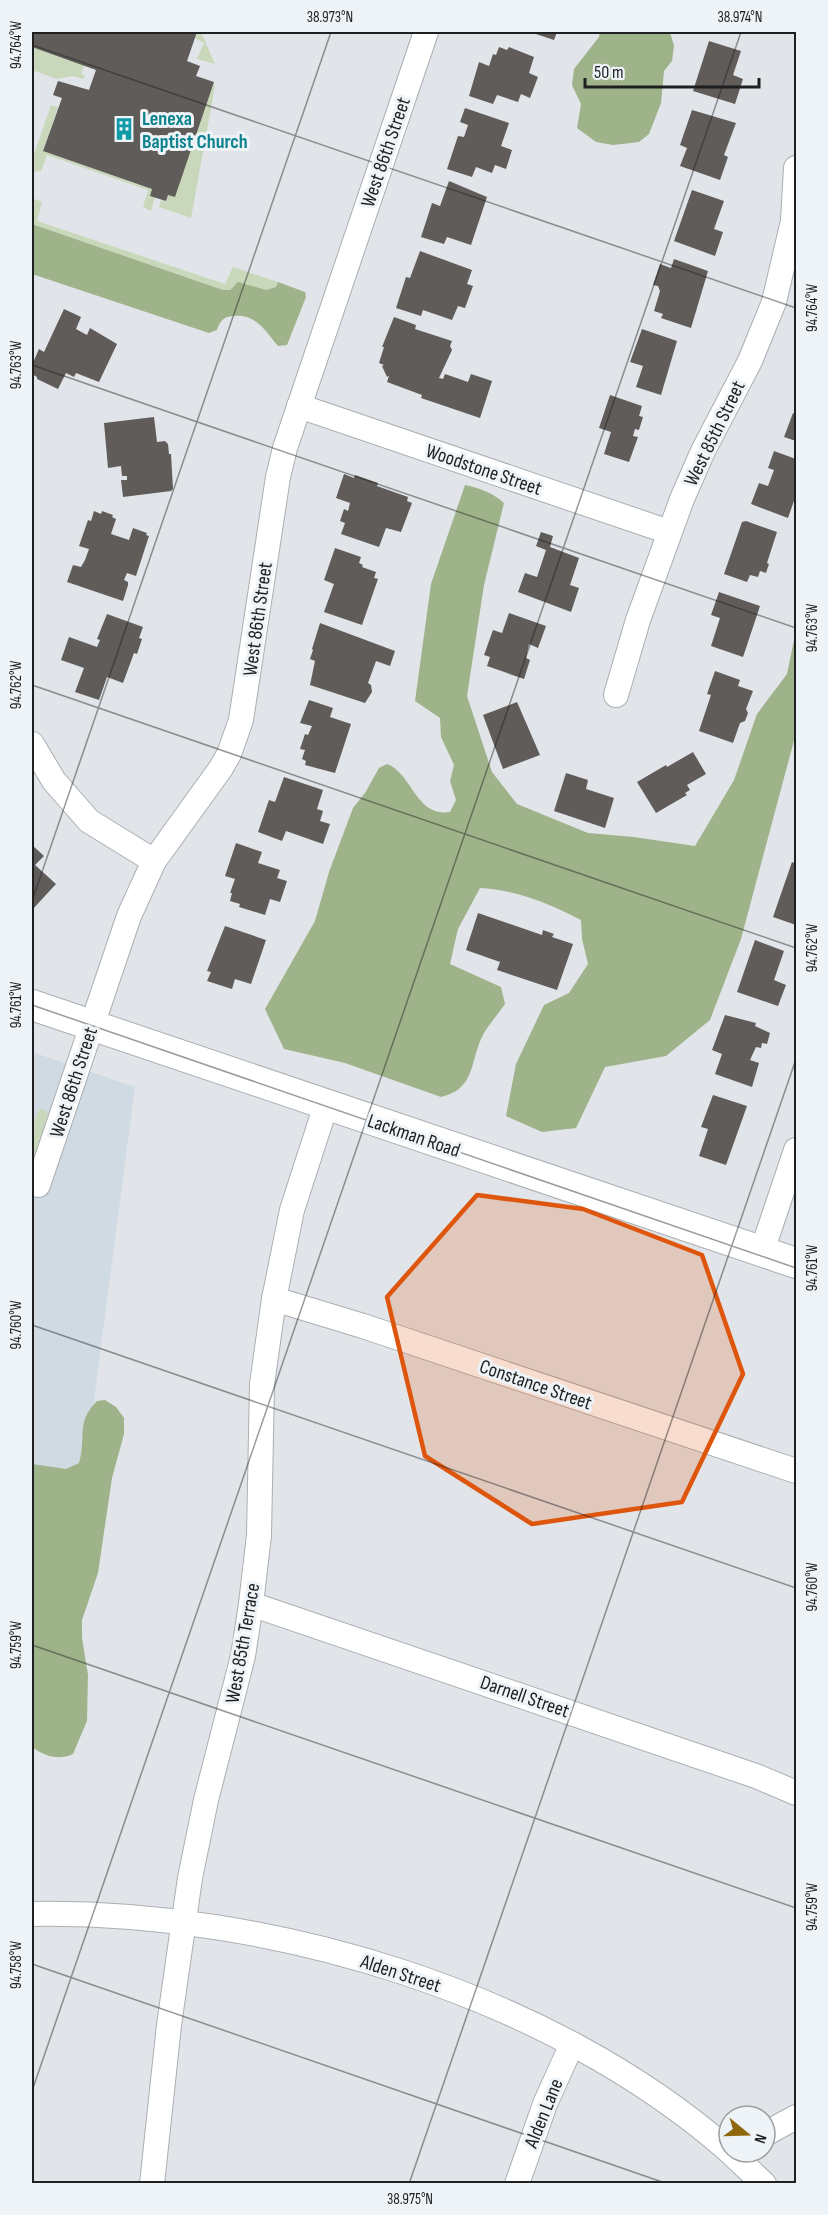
<svg xmlns="http://www.w3.org/2000/svg" width="828" height="2215" font-family="'Sofia Sans Condensed',sans-serif">
	<rect width="100%" height="100%" fill="#e1e5e9"/>
	<path fill="#cfdae3" d="M32,1052L135,1087L54,1704L32,1702Z"/>
	<g fill="#c9d8ba">
		<path d="M197,32H201L215,64L197,59L204,43L195,38Z"/>
		<path d="M32,47L85,65L81,74L85,75L83,79L73,76L57,79L32,70Z"/>
		<path d="M213,85L215,86L191,218L159,207L161,200L166,201Z"/>
		<path d="M51,105L58,107L43,151L152,189L155,197L151,211L143,207L148,190L47,155L41,171L33,172L32,160Z"/>
		<path d="M32,198L42,202L37,221L225,284L233,267L278,282L276,287L266,290L234,285L230,290H223L32,224Z"/>
		<path d="M43,1109L47,1112L48,1116L32,1164V1131L38,1111Z"/>
	</g>
	<g fill="#9eb389">
		<path d="M600,32H670L674,46L672,61L664,71L661,103L649,134L639,142L613,145L596,142L577,128L581,104L572,85L574,69L599,37Z"/>
		<path d="M32,224L223,290H230L238,282L266,290L276,287L278,282L305,292L306,297L287,345L278,346C265,331 256,313 233,316C223,317 220,321 217,330L209,333L32,274Z"/>
		<path d="M465,485C480,488 493,493 504,503L484,585L467,696L492,772L517,804L588,833L634,837L695,846L734,780L757,714L787,674L796,630V733L741,939L710,1020L666,1056L605,1067L576,1128L542,1132L506,1116L516,1064L544,1005L569,993L588,964L582,939L581,920C548,903 517,890 480,888L458,929L450,964L501,987L505,1004C497,1016 486,1027 481,1039C470,1065 474,1089 441,1097L345,1063L284,1049L265,1009L315,921L329,872L353,808L365,793L379,768L387,764C413,774 415,817 450,812L456,800L450,781L454,765L441,737L440,718L415,701L431,584Z"/>
		<path d="M105,1400L116,1407L124,1418V1434L112,1478L98,1573L82,1620V1638L88,1675L87,1721L73,1754C58,1761 45,1756 32,1747V1464L66,1469L79,1463C87,1437 75,1423 97,1401Z"/>
	</g>
	<g fill="#605c59">
		<path d="M32,32H197L187,61L200,66L196,76L214,82L175,197L168,195L166,201L150,196L152,189L43,151L62,98L53,95L58,81L89,90L96,70L32,47Z"/>
		<path d="M530,32H557L554,40Z"/>
		<path d="M709,41L741,51L733,75L743,79L735,104L693,91Z"/>
		<path d="M499,47L507,50L509,47L534,57L529,73L538,77L530,98L521,94L518,102L497,95L493,104L469,96L479,62L489,66L493,54L496,55Z"/>
		<path d="M465,108L509,123L501,146L512,150L506,169L495,165L492,173L476,167L472,177L447,169L458,136L464,137L468,125L460,122Z"/>
		<path d="M692,110L736,123L724,155L728,157L720,180L680,166L687,148L680,145Z"/>
		<path d="M449,181L487,197L471,245L447,237L444,244L421,237L432,203L440,206Z"/>
		<path d="M692,190L724,201L714,229L723,232L715,256L674,241Z"/>
		<path d="M420,251L472,270L467,284L473,286L465,308L458,306L452,320L423,310L421,316L396,308L406,277L410,278Z"/>
		<path d="M674,259L708,271L691,328L661,318L663,314L654,311L660,291L658,286L653,285L660,264L671,268Z"/>
		<path d="M64,309L81,317L76,329L87,335L90,328L117,344L99,382L76,373L74,377L66,373L58,389L37,379V377L32,374V365L39,349L44,352Z"/>
		<path d="M394,317L416,325L415,329L452,341L450,346L452,350L439,378L443,379L445,374L468,382L471,374L492,381L480,418L421,398L422,395L387,382L389,376L387,377L382,366L384,365L379,363L384,347H382Z"/>
		<path d="M642,329L677,341L661,395L636,387L643,366L630,362Z"/>
		<path d="M610,395L642,406L639,416L643,417L639,430L635,429L633,436L638,437L629,462L604,454L611,432L599,428Z"/>
		<path d="M793,413L796,414V441L784,437Z"/>
		<path d="M154,417L157,442L165,441L168,444L169,454H171L173,489L171,491L123,497L121,480H127V476H122L121,466L108,468L104,423Z"/>
		<path d="M774,451L796,459V499L795,498L788,518L751,504L759,483L768,486L774,470L768,468Z"/>
		<path d="M344,474L354,478L355,475L378,483L377,486L408,497L407,501L412,503L401,532L386,528L379,547L341,534L345,523L340,521L344,509L348,511L350,503L336,498Z"/>
		<path d="M94,511L101,514L102,511L113,515L112,517L116,519L111,534L129,540L133,528L147,533L146,535L149,536L136,576L127,573L124,580L128,582V585L123,601L67,582L73,565L81,567L85,560L89,549L79,546L88,520L91,521Z"/>
		<path d="M746,521L777,532L767,563L769,564L766,573L760,571L758,577L750,575L747,582L724,574L742,522Z"/>
		<path d="M541,532L553,536L550,547L579,558L570,585L579,588L571,612L518,592L525,573L537,577L546,550L536,546Z"/>
		<path d="M335,548L361,557L359,563L363,565L362,567L376,572L374,578L378,579L362,625L324,612L334,584L324,580Z"/>
		<path d="M719,592L760,606L743,657L711,646L720,618L711,615Z"/>
		<path d="M509,613L546,626L538,648L529,644L526,658L530,660L524,679L487,666L490,657L484,655L493,630L502,633Z"/>
		<path d="M107,614L143,627L139,638L142,639L137,654L134,653L123,683L107,677L99,700L75,692L84,668L61,660L69,637L97,647L100,640L97,639Z"/>
		<path d="M320,623L395,651L390,666L376,661L368,683L371,685L372,692L365,703L310,685L315,661L310,659L313,650L312,649Z"/>
		<path d="M715,671L740,680L738,686L753,691L746,709L748,713L745,721L740,723L733,743L699,731L711,695L707,694Z"/>
		<path d="M309,700L333,708L330,717L351,724L335,773L305,765L306,761L302,759L305,750L300,749L305,734L308,735L312,726L300,723Z"/>
		<path d="M517,702L540,755L503,769L483,715Z"/>
		<path d="M693,752L706,774L687,785L690,790L685,793L687,795L656,813L637,782L666,765L667,767Z"/>
		<path d="M566,773L588,780L586,789L614,798L605,828L554,811Z"/>
		<path d="M284,777L323,790L317,809L323,811L320,821L330,824L323,844L286,831L282,841L258,832L269,800L275,802Z"/>
		<path d="M236,843L262,852L258,863L280,870L277,878L287,881L280,902L270,899L265,915L239,907L240,904L230,901L232,893H230L235,879L225,876Z"/>
		<path d="M32,845L44,856L35,865L56,884L32,910Z"/>
		<path d="M792,862L796,864V925L773,917Z"/>
		<path d="M478,913L542,935L543,930L554,934L552,937L573,944L557,990L497,970L500,962L466,950Z"/>
		<path d="M225,926L266,940L251,984L235,979L232,989L207,981L211,972L207,971Z"/>
		<path d="M755,940L784,951L774,980L786,985L778,1006L737,992Z"/>
		<path d="M725,1015L756,1023L755,1026L770,1033L767,1044L762,1043L761,1048L756,1047L750,1060L759,1063L752,1087L715,1074L722,1054L712,1050Z"/>
		<path d="M713,1095L747,1106L726,1165L699,1156L708,1129L701,1127Z"/>
	</g>
	<g fill="none" stroke-linecap="round" stroke-linejoin="round">
		<g stroke="#aaafb2" stroke-width="26">
			<g id="minor">
				<path d="M299,406L669,532"/>
				<path d="M616,695L638,620L682,499L703,451L750,361L774,302L793,221L796,168"/>
				<path d="M32,744L54,781L89,821L154,861"/>
				<path d="M38,1185L129,916L154,861L221,768L229,754L241,720L278,477L285,448L426,32"/>
				<path d="M762,1251L796,1150"/>
				<path d="M274,1299L363,1326L796,1471"/>
				<path d="M251,1604L756,1776L796,1793"/>
				<path d="M32,1914C269,1910 549,1993 729,2151"/>
				<path d="M765,2134L796,2117"/>
				<path d="M730,2152L764,2184"/>
				<path d="M152,2184L169,2025L190,1878L206,1800L243,1656L251,1604L259,1535L262,1384L274,1299L292,1210L326,1105"/>
				<path d="M517,2184L545,2104L572,2044"/>
			</g>
		</g>
		<g stroke="#aaafb2" stroke-width="32">
			<path id="major" d="M32,1005L796,1263"/>
		</g>
		<use href="#minor" stroke="#fff" stroke-width="24"/>
		<use href="#major" stroke="#fff" stroke-width="30"/>
	</g>
	<path fill="#de560d" fill-opacity="0.2" stroke="#de560d" stroke-width="4.5" stroke-linejoin="round" d="M477,1195L583,1209L702,1255L743,1374L682,1502L532,1524L425,1456L387,1297Z"/>
	<path fill="none" stroke="#1e1f21" stroke-width="1.5" stroke-opacity="0.45" d="M32,45L796,308M32,365L796,628M32,685L796,948M32,901L331,32M32,1005L796,1268M32,1325L796,1588M32,1645L796,1908M32,1964L668,2184M32,2091L741,32M409,2184L796,1059"/>
	<defs>
		<g id="building-bare" transform="scale(1.8)"><path d="M-4-6H4V6H1V3H-1V6H-4ZM-2.5-4.3h1.7v1.8h-1.7ZM.8-4.3h1.7v1.8H.8ZM-2.5-1h1.7V.8h-1.7ZM.8-1h1.7V.8H.8Z" fill="#0f9aa8" stroke="#eef3f7" stroke-width="2.5" paint-order="stroke"/></g>
	</defs>
	<g fill-rule="evenodd">
		<use href="#building-bare" x="124" y="129"/>
	</g>
	<g text-anchor="middle" stroke-width="6" stroke-linejoin="round" paint-order="stroke">
		<g font-size="20" font-weight="bold" fill="#0d838f" stroke="#eef3f7" text-anchor="start">
			<text x="142" y="125">Lenexa<tspan x="142" dy="23">Baptist Church</tspan></text>
		</g>
		<g font-size="20" fill="#1e1f21" stroke="#eef3f7">
			<text transform="translate(385 152) rotate(-71)" y="7">West 86th Street</text>
			<text transform="translate(714 433) rotate(-64)" y="7">West 85th Street</text>
			<text transform="translate(484 469) rotate(19)" y="7">Woodstone Street</text>
			<text transform="translate(257 619) rotate(-82)" y="7">West 86th Street</text>
			<text transform="translate(73 1082) rotate(-72)" y="7">West 86th Street</text>
			<text transform="translate(414 1135) rotate(19)" y="7">Lackman Road</text>
			<text transform="translate(536 1384) rotate(19)" y="7">Constance Street</text>
			<text transform="translate(242 1643) rotate(-80)" y="7">West 85th Terrace</text>
			<text transform="translate(525 1696) rotate(19)" y="7">Darnell Street</text>
			<text transform="translate(401 1973) rotate(18)" y="7">Alden Street</text>
			<text transform="translate(543 2113) rotate(-68)" y="7">Alden Lane</text>
		</g>
	</g>
	<rect width="828" height="2215" fill="none" stroke="#eef3f7" stroke-width="66"/>
	<g transform="translate(747 2134) rotate(109)"><circle r="28" fill="#eef3f7" stroke="#9b9ea1" stroke-width="1.5"/>
	<path d="M0-4.5L10 22L0 15L-10 22Z" fill="#8f670d"/>
	<text y="-9" font-size="16" font-weight="bold" text-anchor="middle" fill="#1e1f21">N</text>
	</g>
	<path d="M585 78v9h174v-9" fill="none" stroke="#1e1f21" stroke-width="3"/>
	<text x="594" y="78" font-size="18" fill="#1e1f21" stroke="#eef3f7" stroke-width="4.5" paint-order="stroke">50 m</text>
	<rect x="33" y="33" width="762" height="2149" fill="none" stroke="#1e1f21" stroke-width="2"/>
	<g font-size="15" text-anchor="middle" fill="#1e1f21">
		<text x="330" y="22">38.973°N</text>
		<text x="740" y="22">38.974°N</text>
		<text transform="translate(16 45) rotate(-90)" y="5">94.764°W</text>
		<text transform="translate(812 308) rotate(-90)" y="5">94.764°W</text>
		<text transform="translate(16 365) rotate(-90)" y="5">94.763°W</text>
		<text transform="translate(812 628) rotate(-90)" y="5">94.763°W</text>
		<text transform="translate(16 685) rotate(-90)" y="5">94.762°W</text>
		<text transform="translate(812 948) rotate(-90)" y="5">94.762°W</text>
		<text transform="translate(16 1005) rotate(-90)" y="5">94.761°W</text>
		<text transform="translate(812 1268) rotate(-90)" y="5">94.761°W</text>
		<text transform="translate(16 1325) rotate(-90)" y="5">94.760°W</text>
		<text transform="translate(812 1587) rotate(-90)" y="5">94.760°W</text>
		<text transform="translate(16 1645) rotate(-90)" y="5">94.759°W</text>
		<text transform="translate(812 1907) rotate(-90)" y="5">94.759°W</text>
		<text transform="translate(16 1965) rotate(-90)" y="5">94.758°W</text>
		<text x="410" y="2204">38.975°N</text>
	</g>
</svg>
